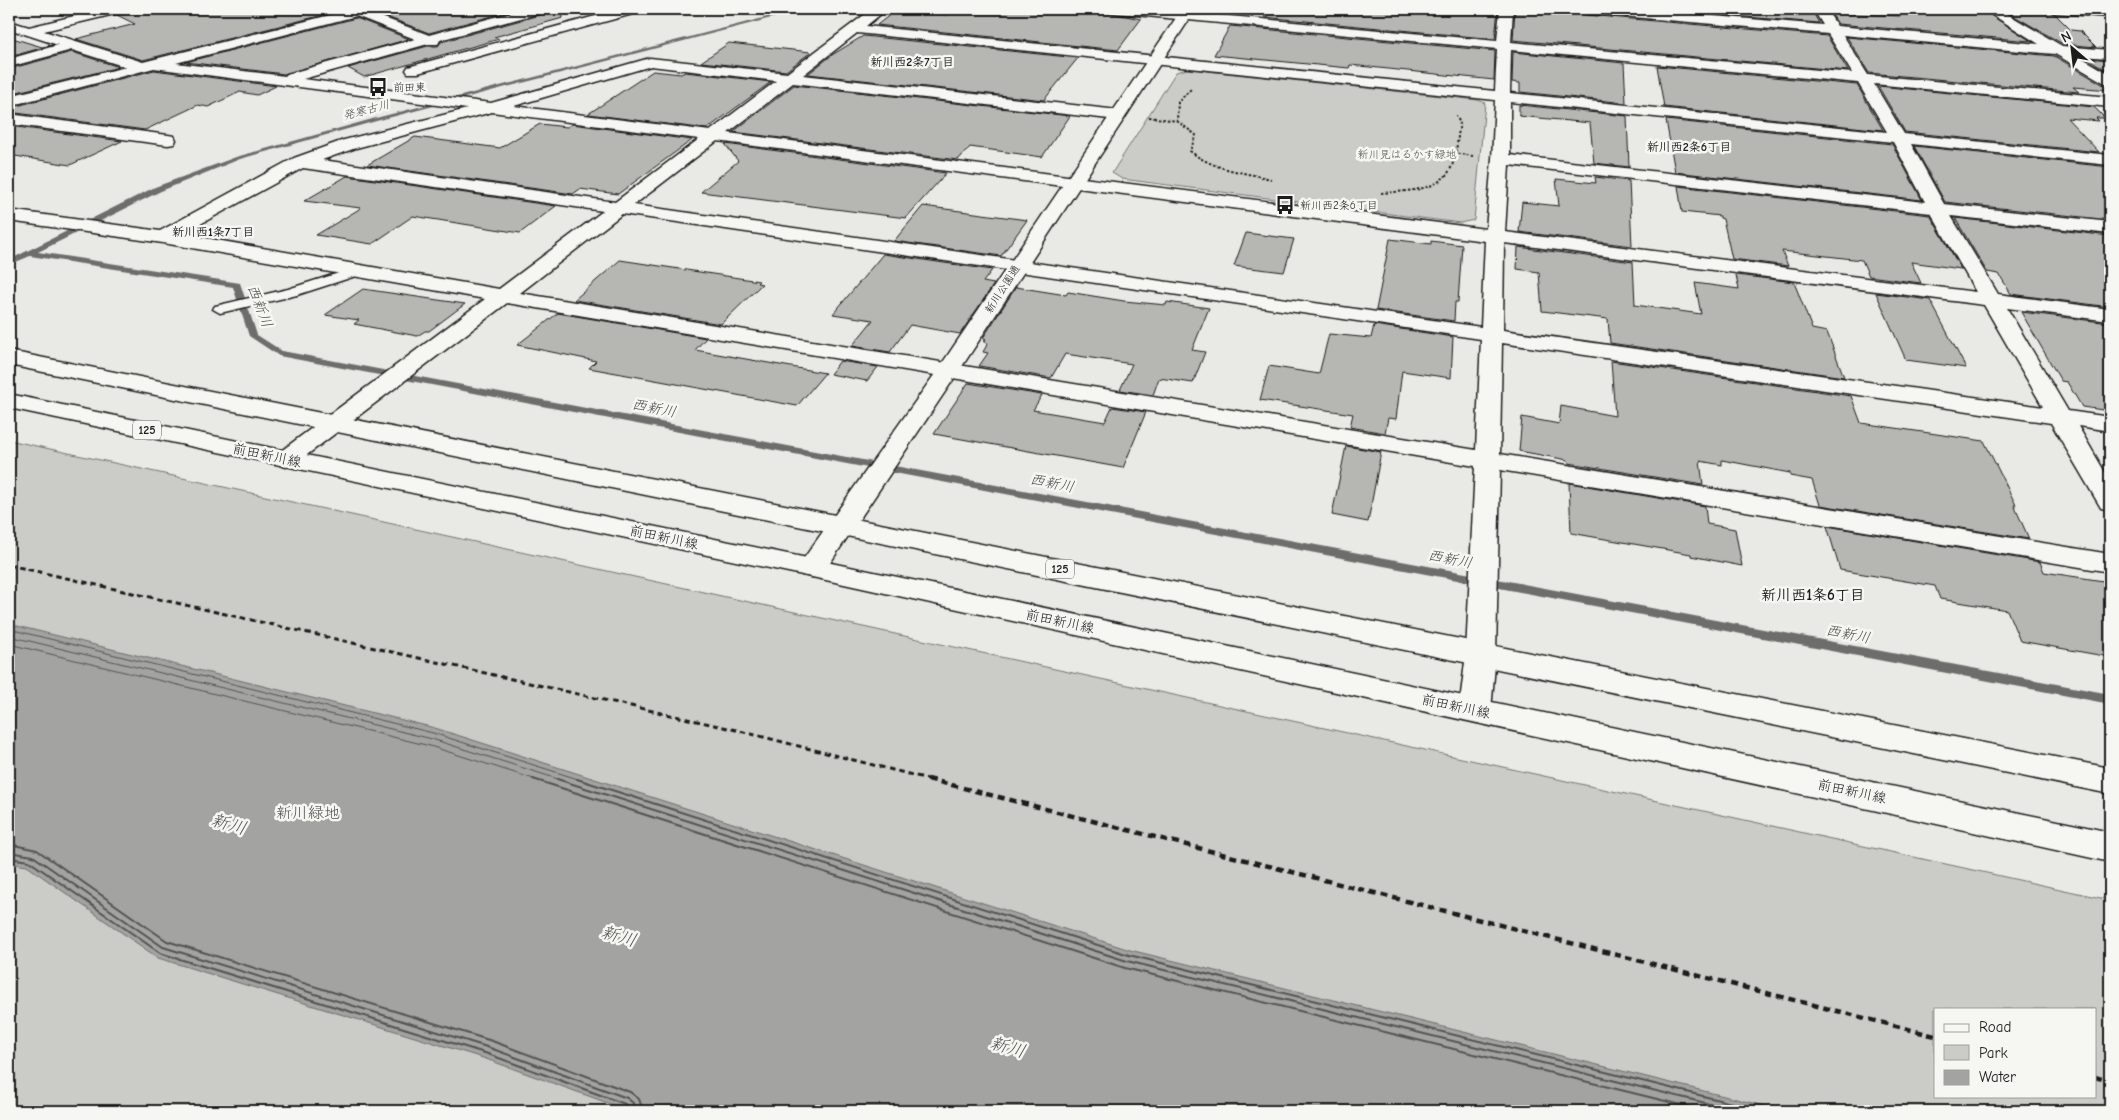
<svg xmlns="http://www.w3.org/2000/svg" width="2119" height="1120" font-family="'Comic Neue','Klee One',sans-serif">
	<rect width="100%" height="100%" fill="#e9e9e5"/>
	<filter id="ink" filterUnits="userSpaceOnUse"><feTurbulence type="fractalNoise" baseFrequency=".02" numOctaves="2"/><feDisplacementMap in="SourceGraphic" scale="10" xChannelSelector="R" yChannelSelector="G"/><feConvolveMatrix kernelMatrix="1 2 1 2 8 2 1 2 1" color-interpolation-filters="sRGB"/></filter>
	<g filter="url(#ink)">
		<g fill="#cbcbc7" stroke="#747472" fill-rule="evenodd">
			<path d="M1187,69L1478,100L1485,103L1474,220L1460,223L1122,179L1112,173L1176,72Z"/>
			<path d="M9,440L2110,900V1111H9ZM1935,1009H2095V1096H1935Z"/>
		</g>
		<path fill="#a3a3a1" stroke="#6d6d6c" d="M9,624L435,728L1130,950L1785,1111H630L486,1059L158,958L27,866L9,863Z"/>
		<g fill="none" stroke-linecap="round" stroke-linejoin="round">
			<g stroke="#525251" stroke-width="1">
				<path d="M9,629L433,733L581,780"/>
				<path d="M9,636L432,739L561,780"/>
				<path d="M9,644L430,746L537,780"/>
			</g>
			<g stroke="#525251" stroke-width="2">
				<path d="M533,779L1125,968L1706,1111"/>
				<path d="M557,779L1127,961L1738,1111"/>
				<path d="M577,779L1129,955L1764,1111"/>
				<path d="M9,844L37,850L167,941L492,1041L630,1092L639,1099L643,1111"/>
				<path d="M9,852L33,856L163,947L490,1048L627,1098L633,1103L635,1111"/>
				<path d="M9,858L29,861L160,953L488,1054L625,1104L629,1111"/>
			</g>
			<path fill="#6d6d6c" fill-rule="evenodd" d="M798,9H806L380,120L240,159L161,191L38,252L240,283L257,335L282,351L2110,694V704L279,356L249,336L233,287L30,256L9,265V260L155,187L236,157L376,118Z"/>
		</g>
		<g fill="#b6b6b3" stroke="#1c1c1c">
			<path d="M127,9H347L143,60L76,39L135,24L117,15L123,14Z"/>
			<path d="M377,9H518L429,33L374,12Z"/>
			<path d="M546,9H562L563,18L494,37L499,39L364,77L348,68L428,46H438L441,42L543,14Z"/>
			<path d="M953,9H1066L1110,13L1141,19L1118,50L877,25L896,10L946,15Z"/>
			<path d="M1269,9H1498L1495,39L1264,17Z"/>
			<path d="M1515,9L1580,11L1586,15L1827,36L1848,71L1513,40Z"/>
			<path d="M1649,9H1775L1812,11L1819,23Z"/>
			<path d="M1896,9H1981L2031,41L1838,24L1831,13L1901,16Z"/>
			<path d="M2002,9L2050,12L2056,15L2071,30L2080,31L2096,47L2063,44Z"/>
			<path d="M356,18L409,39L284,74L186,62Z"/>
			<path d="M1230,26L1495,51L1494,80L1350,65L1349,68L1214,55Z"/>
			<path d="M863,36L1078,58L1044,100L808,74L832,55Z"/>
			<path d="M9,37L42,47L52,45L9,57Z"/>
			<path d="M1847,37L2054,56L2104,85L2110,86V90L2073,87L2079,92L1869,73Z"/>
			<path d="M729,43L811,52L786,71L701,62Z"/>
			<path d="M72,52L119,67L9,94V69Z"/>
			<path d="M1513,52L1624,63L1626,103L1520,92V83L1512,82Z"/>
			<path d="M2087,58L2109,60L2110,72Z"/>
			<path d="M1657,66L1857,85L1883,130L1664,107Z"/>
			<path d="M154,70L276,86L257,95L240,92L208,107L198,105L145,130L9,112V108Z"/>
			<path d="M653,71L681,74L685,72L771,82L707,129L588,114Z"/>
			<path d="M794,85L1070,116L1042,157L970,147L958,160L733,132Z"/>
			<path d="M1878,86L2094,107L2105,118H2096L2099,121L2067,118L2099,152L1905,132Z"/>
			<path d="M1519,105L1627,116L1629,167L1594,163L1590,123L1519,116Z"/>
			<path d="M1666,120L1892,144L1922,200L1675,172Z"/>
			<path d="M540,124L567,127L572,124L692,140L618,194L580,189L573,194L367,165L415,137L500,148Z"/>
			<path d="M9,126L122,141L70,165L9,155Z"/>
			<path d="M725,144L946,173L906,218L701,192L738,161Z"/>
			<path d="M1914,146L2110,167V220L1945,202Z"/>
			<path d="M347,176L556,206L520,233L413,216L372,244L316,235L361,208L304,201Z"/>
			<path d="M1595,177L1629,181L1632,246L1519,232L1522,202L1559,206L1556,179L1596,183Z"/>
			<path d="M1678,186L1930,215L1961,269L1911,262L1921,283L1869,276L1862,260L1782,251L1788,266L1732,259L1723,219L1720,218V216L1682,212Z"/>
			<path d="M923,206L1027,220L1001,256L894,241Z"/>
			<path d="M1955,218L2110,236V307L2011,294L1999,274L1987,272Z"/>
			<path d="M1246,233L1294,239L1284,272L1234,266Z"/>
			<path d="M1390,239L1431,244V241L1462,245L1458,302H1455L1454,321L1376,310Z"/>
			<path d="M1518,247L1633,262L1635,305L1701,314L1695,283L1739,289L1736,275L1794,282L1812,329L1827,332L1844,377L1610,343L1608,319L1542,311L1539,272L1517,269Z"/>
			<path d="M883,254L992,270L983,282L994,284L960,334L910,325L890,352L852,346L873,320L833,314Z"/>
			<path d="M620,260L759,281L757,283L762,284L721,324L574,300Z"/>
			<path d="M1016,287L1066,295L1068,292L1124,301L1166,305L1167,302L1209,308L1192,350L1205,352L1193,383L1159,378L1153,395L1120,390L1132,364L1065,354L1051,378L979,366L988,353L983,352L988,343L984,342L986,339L983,338Z"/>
			<path d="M363,289L465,304L429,331H425L417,336L354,324L359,320L325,315Z"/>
			<path d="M1876,293L1930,300L1966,368L1906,360Z"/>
			<path d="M2021,312L2110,323V411L2082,407L2067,382L2061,381Z"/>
			<path d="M558,313L706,338L695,350L825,373L797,406L589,368L596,361L517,345Z"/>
			<path d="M1374,325L1453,337L1451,378L1402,371L1396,419L1388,418L1385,433L1350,427L1353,414L1260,400L1269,366L1319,374L1329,334L1371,338Z"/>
			<path d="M840,361L878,367L867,381L830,374Z"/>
			<path d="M1611,361L1851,396L1861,423L1984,441L2016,505H2014L2029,539L1820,505L1812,480L1790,476V473L1722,460V465L1700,461L1703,485L1569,463L1568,460L1519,451L1522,417L1559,424L1561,406L1615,416Z"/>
			<path d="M968,383L1042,395L1033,410L1105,422L1112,407L1146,412L1123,468L934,434Z"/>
			<path d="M1346,446L1381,452L1368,522L1332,515Z"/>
			<path d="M1569,483L1705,506L1707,524L1735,529L1742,566L1691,556V554L1571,533Z"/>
			<path d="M1827,526L2040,562L2044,572L2110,582V657L2020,641L2007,610L1940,599L1935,586L1840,570Z"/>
		</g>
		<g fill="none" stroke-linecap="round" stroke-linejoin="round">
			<g stroke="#1c1c1c" stroke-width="3">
				<path id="lane" d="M358,267L364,271L362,274L297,295L220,313L213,309L215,306L288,289Z"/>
			</g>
			<g stroke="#1c1c1c" stroke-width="3">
				<g id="street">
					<path d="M103,9H125L123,12L44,31L143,62L354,9H375L371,13L429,35L524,9H544L543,12L440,40L438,44H428L303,79L491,103L650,58L787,73L872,9H887L866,26L1495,91L1497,49L1114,13L1107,9H1154L1497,41L1500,9H1513L1511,42L1852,73L1828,34L1586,13L1579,9H1629L1823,25L1813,9H1826L1837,26L2039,44L1983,9H1999L2062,46L2110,50V58L2079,56L2110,74V84L2105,83L2055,54L1843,35L1868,75L2110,97V107L1874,84L1904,134L2110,155V165L1911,144L1944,204L2110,222V234L1951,216L1998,294L2110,309V321L2007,308L2068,411L2110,417V431L2078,426L2110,481V510L2101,508L2051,423L1502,343L1500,454L2110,554V572L1500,470L1496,654L1491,710L1486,718L1475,722L1464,718L1459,710L1466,654L1475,466L507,303L295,464L286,467L277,464L274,459L277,454L485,299L163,243L9,221V210L160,231L294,158L344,140L467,109L154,68L9,106V96L126,67L72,50L9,67V59L58,45L9,29V21L29,27ZM356,16L415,39L287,74L285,76L176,63ZM857,33L1495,100L1492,159L1486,229L728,133L793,83L1118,120L1124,118L1126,115L1124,112L1118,110L803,75ZM1511,50L1858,83L1887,132L1510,93ZM651,66L776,81L710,131L514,106ZM1510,102L1893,142L1925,202L1510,155ZM492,112L699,139L615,202L322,160L356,148ZM717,141L1485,241L1481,327L634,205ZM1509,165L1931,213L1976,292L1505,232ZM303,168L603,211L499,289L182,234ZM622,214L1481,339L1476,450L520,293ZM1504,243L1984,305L2043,407L1503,330Z"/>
					<path d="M621,9H642L640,12L418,73H408L406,70L408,67Z"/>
					<path d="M2048,9H2110V17L2055,13Z"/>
					<path d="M9,114L168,135L174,136L176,140L174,144L168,145L9,124Z"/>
				</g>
			</g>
			<g stroke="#1c1c1c" stroke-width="3">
				<path id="secondary" d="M1182,9H1196L959,371L822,575L812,577L802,575L798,568L802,561L939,368Z"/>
			</g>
			<g stroke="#1c1c1c" stroke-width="3">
				<g id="primary">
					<path d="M9,351L2110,768V794L9,365Z"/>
					<path d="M9,394L812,559L2110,832V862L812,577L9,408Z"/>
				</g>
			</g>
			<g stroke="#1c1c1c" stroke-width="2" stroke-dasharray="2.5 2" stroke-linecap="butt">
				<path d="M1149,117L1177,121L1178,102L1191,89"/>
				<path d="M1177,121L1196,135L1190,151C1213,170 1243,172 1271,179"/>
				<path d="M1453,153L1473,156"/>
				<path d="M1381,193C1402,191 1434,192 1448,173C1457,161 1457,138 1460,123L1456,116"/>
			</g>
			<path stroke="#1c1c1c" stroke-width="3" stroke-dasharray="5.5 4" stroke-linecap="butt" d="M9,565L732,729L932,780"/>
			<g stroke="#1c1c1c" stroke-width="4.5" stroke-dasharray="7 5" stroke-linecap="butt">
				<path d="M928,779L1935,1036"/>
				<path d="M2095,1077L2110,1081"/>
			</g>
			<use href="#lane" fill="#f6f6f2" fill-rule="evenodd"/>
			<use href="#street" fill="#f6f6f2" fill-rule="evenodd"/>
			<use href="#secondary" fill="#f6f6f2" fill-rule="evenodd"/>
			<use href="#primary" fill="#f6f6f2" fill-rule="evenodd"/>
		</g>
	</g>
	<defs>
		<g id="bus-bare" transform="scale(1.5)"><path d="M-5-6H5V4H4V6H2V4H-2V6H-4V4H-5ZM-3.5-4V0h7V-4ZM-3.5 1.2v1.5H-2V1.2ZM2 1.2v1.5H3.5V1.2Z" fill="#1c1c1c" stroke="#f6f6f2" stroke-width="2.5" paint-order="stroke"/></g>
	</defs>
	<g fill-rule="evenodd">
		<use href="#bus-bare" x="378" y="87"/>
		<use href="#bus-bare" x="1285" y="205"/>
	</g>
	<g text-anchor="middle" stroke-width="5" stroke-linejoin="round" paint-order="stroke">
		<g font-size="11" fill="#1c1c1c" stroke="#f6f6f2" text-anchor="start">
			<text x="393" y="91">前田東</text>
			<text x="1300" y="209">新川西2条6丁目</text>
		</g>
		<g font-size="11" fill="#51514f" stroke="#f6f6f2">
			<text x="1407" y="158">新川見はるかす緑地</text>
		</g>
		<g font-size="11" fill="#1c1c1c" stroke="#f6f6f2">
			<text transform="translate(1002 289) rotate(-57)" y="4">新川公園通</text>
		</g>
		<g font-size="12" font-weight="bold" fill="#1c1c1c" stroke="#f6f6f2">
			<text x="912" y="66">新川西2条7丁目</text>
			<text x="1689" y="151">新川西2条6丁目</text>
			<text x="213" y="236">新川西1条7丁目</text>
		</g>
		<g font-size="12" font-style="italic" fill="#525251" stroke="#f6f6f2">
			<text transform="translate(366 110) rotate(-15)" y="4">発寒古川</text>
		</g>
		<g fill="#f6f6f2" stroke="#5d5d5c" stroke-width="1">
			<rect x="133" y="420.5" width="28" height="19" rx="4"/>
			<rect x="1046" y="559.5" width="28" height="19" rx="4"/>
		</g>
		<g font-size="12" font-weight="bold" fill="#1c1c1c">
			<text x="147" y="434">125</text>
			<text x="1060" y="573">125</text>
		</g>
		<g font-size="14" fill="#1c1c1c" stroke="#f6f6f2">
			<text transform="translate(267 455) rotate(12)" y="5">前田新川線</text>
			<text transform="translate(664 537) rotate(12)" y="5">前田新川線</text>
			<text transform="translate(1060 621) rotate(12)" y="5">前田新川線</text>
			<text transform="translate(1456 706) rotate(12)" y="5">前田新川線</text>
			<text transform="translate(1852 791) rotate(12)" y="5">前田新川線</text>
		</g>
		<g font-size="15" font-style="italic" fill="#525251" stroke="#f6f6f2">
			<text transform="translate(260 306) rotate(69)" y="5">西新川</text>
			<text transform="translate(654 408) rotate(11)" y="5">西新川</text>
			<text transform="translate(1052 483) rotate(11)" y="5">西新川</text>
			<text transform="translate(1450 559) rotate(11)" y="5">西新川</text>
			<text transform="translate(1848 634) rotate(11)" y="5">西新川</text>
		</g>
		<g font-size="15" font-weight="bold" fill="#1c1c1c" stroke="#f6f6f2">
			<text x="1813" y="600">新川西1条6丁目</text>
		</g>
		<g font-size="16" fill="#51514f" stroke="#f6f6f2">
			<text x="308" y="818">新川緑地</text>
		</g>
		<g font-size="18" font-style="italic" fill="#525251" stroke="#f6f6f2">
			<text transform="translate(229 824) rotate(16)" y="6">新川</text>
			<text transform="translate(619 936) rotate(16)" y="6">新川</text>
			<text transform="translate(1008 1047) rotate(16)" y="6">新川</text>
		</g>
	</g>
	<rect width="2119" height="1120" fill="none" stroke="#f6f6f2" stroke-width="30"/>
	<rect x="15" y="15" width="2089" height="1090" fill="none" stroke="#1c1c1c" stroke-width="2" filter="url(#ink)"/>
	<rect x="1934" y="1008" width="162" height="90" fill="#f6f6f2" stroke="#9f9f9c"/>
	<rect x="1944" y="1024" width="25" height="8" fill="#f6f6f2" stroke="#9f9f9c"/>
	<text x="1979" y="1032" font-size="15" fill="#1c1c1c">Road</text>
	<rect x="1944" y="1045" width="25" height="15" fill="#cbcbc7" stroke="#9f9f9c"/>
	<text x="1979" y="1058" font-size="15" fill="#1c1c1c">Park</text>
	<rect x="1944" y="1070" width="25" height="15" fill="#a3a3a1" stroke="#9f9f9c"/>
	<text x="1979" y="1082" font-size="15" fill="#1c1c1c">Water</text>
	<g transform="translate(2072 48) rotate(332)" stroke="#f6f6f2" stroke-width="4" paint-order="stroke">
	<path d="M0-4L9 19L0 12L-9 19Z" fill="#1c1c1c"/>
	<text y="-8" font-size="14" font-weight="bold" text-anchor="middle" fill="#1c1c1c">N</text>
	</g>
</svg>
